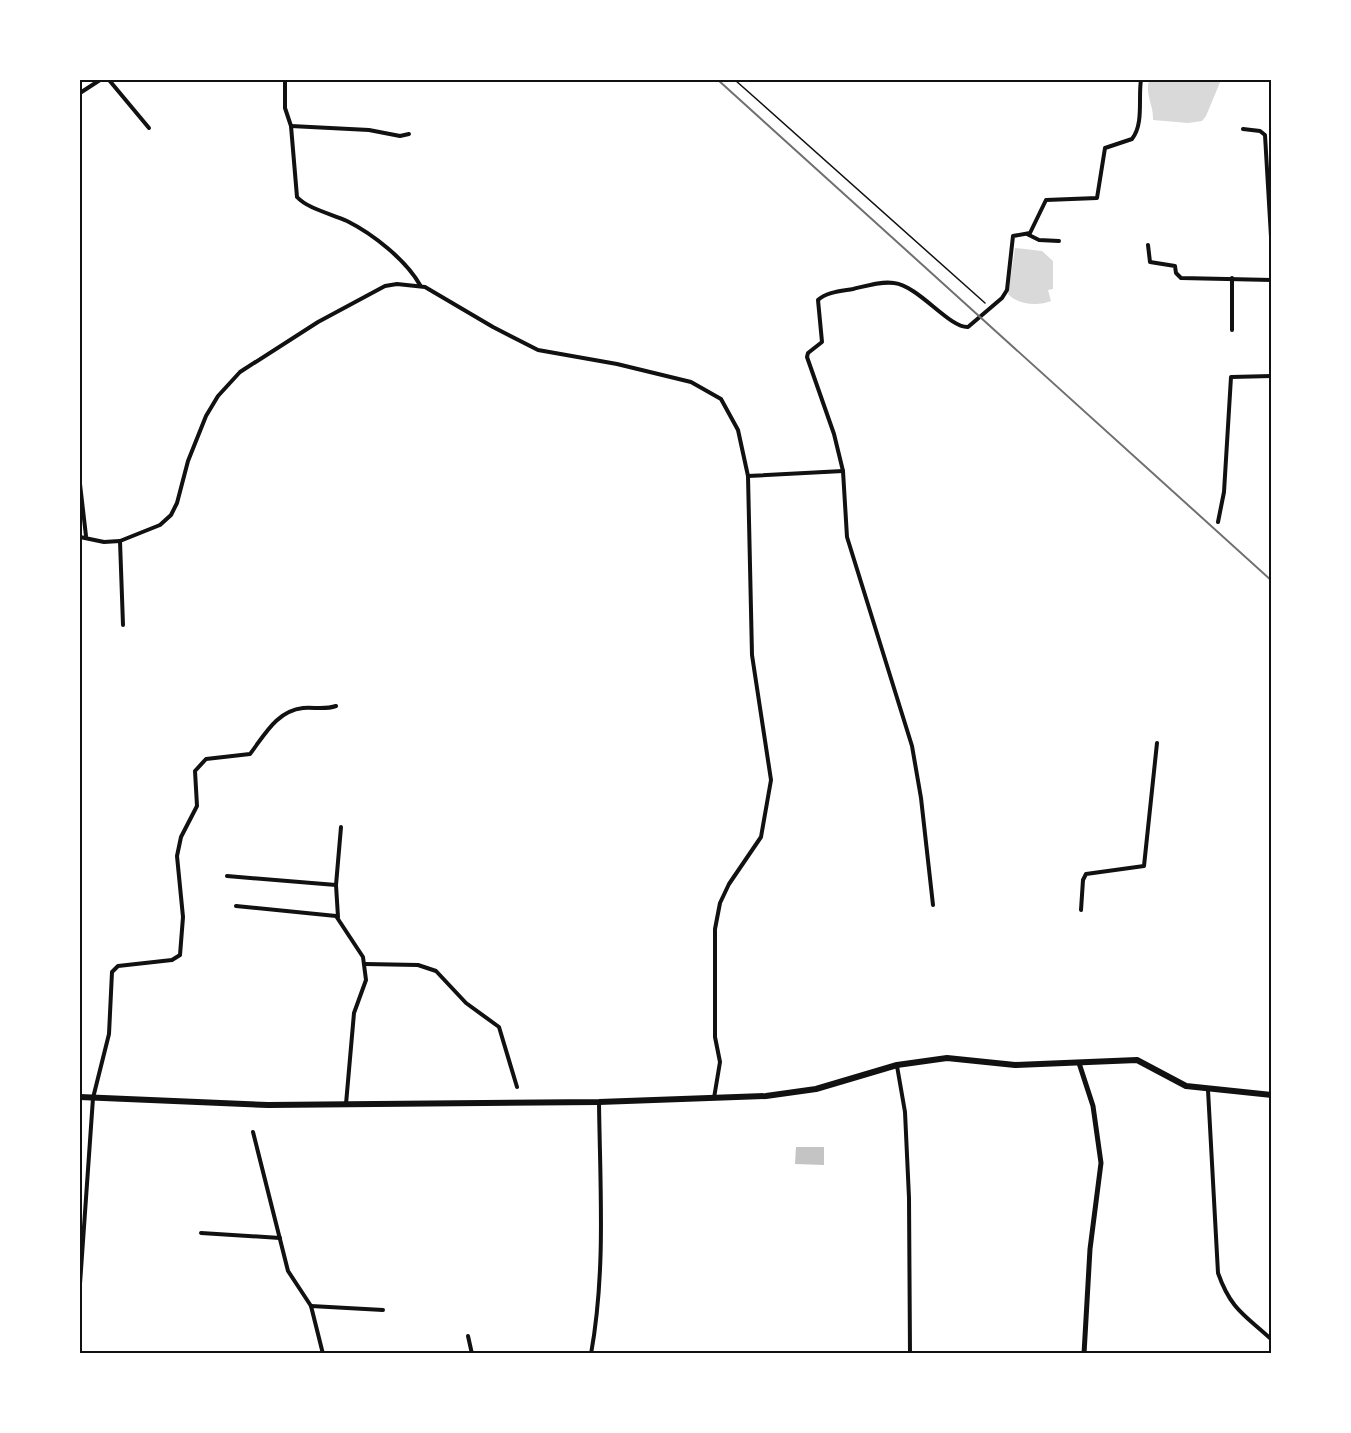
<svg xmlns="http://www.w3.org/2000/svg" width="1351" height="1433" font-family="'Sofia Sans Condensed',sans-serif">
	<rect width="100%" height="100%" fill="#fff"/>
	<g fill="#d9d9d9">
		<path d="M1149,80H1221L1206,116L1202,121L1188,123L1153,120C1154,105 1145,96 1149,80Z"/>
		<path d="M1015,248L1042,251L1053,261V289L1048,290L1051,301C1038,306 1018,305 1008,294Z"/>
	</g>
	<path fill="#c4c4c4" d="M796,1147H824V1165L795,1164Z"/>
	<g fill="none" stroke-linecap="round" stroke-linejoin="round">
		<path stroke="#111" stroke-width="1.5" d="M735,80L985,303"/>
		<g stroke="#111" stroke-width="4">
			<path d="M109,80L149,128"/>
			<path d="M285,80V108L291,126L297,197C308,209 332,214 347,221C373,234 406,260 420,285"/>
			<path d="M80,93L100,80"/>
			<path d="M291,126L369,130L400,136L409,134"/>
			<path d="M1243,129L1260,131L1265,135L1272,254"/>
			<path d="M1027,234L1039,240L1059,241"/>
			<path d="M1148,245L1150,262L1175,266L1176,273L1181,278L1272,280"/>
			<path d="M1232,278V330"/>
			<path d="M80,368V484L86,536"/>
			<path d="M748,476L843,471"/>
			<path d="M1218,522L1224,492L1231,377L1272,376"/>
			<path d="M80,537L104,542L120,541L160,525L171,515L177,503L188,461L206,416L218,396L240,372L318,322L385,286L397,284L425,287L493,327L538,350L617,364L691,382L721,399L738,430L748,476L752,655L771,780L761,837L729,884L720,903L715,929V1037L720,1062L714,1098"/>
			<path d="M120,541L123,625"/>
			<path d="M227,876L336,885"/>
			<path d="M933,905L921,798L912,746L847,537L843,471L834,434L807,357L808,353L822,342L818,300C826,292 842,291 853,289C866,286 881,281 894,283C919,286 949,328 968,327L1002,298L1007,290L1013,236L1030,233L1046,200L1097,198L1105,148L1132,139C1144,124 1138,98 1141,80"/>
			<path d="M236,906L336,916L363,957L366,980L354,1013L346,1104"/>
			<path d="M1081,910L1083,880L1086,874L1144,866L1157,743"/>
			<path d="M338,917L336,885L341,827"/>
			<path d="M365,964L418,965L436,971L466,1003L499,1027L517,1087"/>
			<path d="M897,1066L905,1112L909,1198L910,1354"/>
			<path d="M1208,1090L1218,1273C1231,1310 1245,1315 1272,1340"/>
			<path d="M253,1132L288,1271L311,1306L323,1354"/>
			<path d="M201,1233L280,1238"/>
			<path d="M80,1284L93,1098L109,1034L112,972L118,966L172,960L180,955L183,917L177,856L181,837L197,806L195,771L206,759L250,754C264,736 276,711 303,708C314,707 325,710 336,706"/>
			<path d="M311,1306L383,1310"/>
			<path d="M468,1336L472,1354"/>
			<path d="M591,1354C606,1271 600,1186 599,1102"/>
		</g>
		<path stroke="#111" stroke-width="5" d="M1079,1063L1093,1106L1101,1163L1090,1249L1084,1354"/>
		<path stroke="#111" stroke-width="6" d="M80,1097L268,1105L599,1102L766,1096L816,1089L897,1065L947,1058L1015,1065L1137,1060L1186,1086L1272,1095"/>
		<path stroke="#707070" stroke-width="2" d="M718,80L1272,581"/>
	</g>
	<rect width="1351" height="1433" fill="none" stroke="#ffffff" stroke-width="162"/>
	<rect x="81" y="81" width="1189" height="1271" fill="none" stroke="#111" stroke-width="2"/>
</svg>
